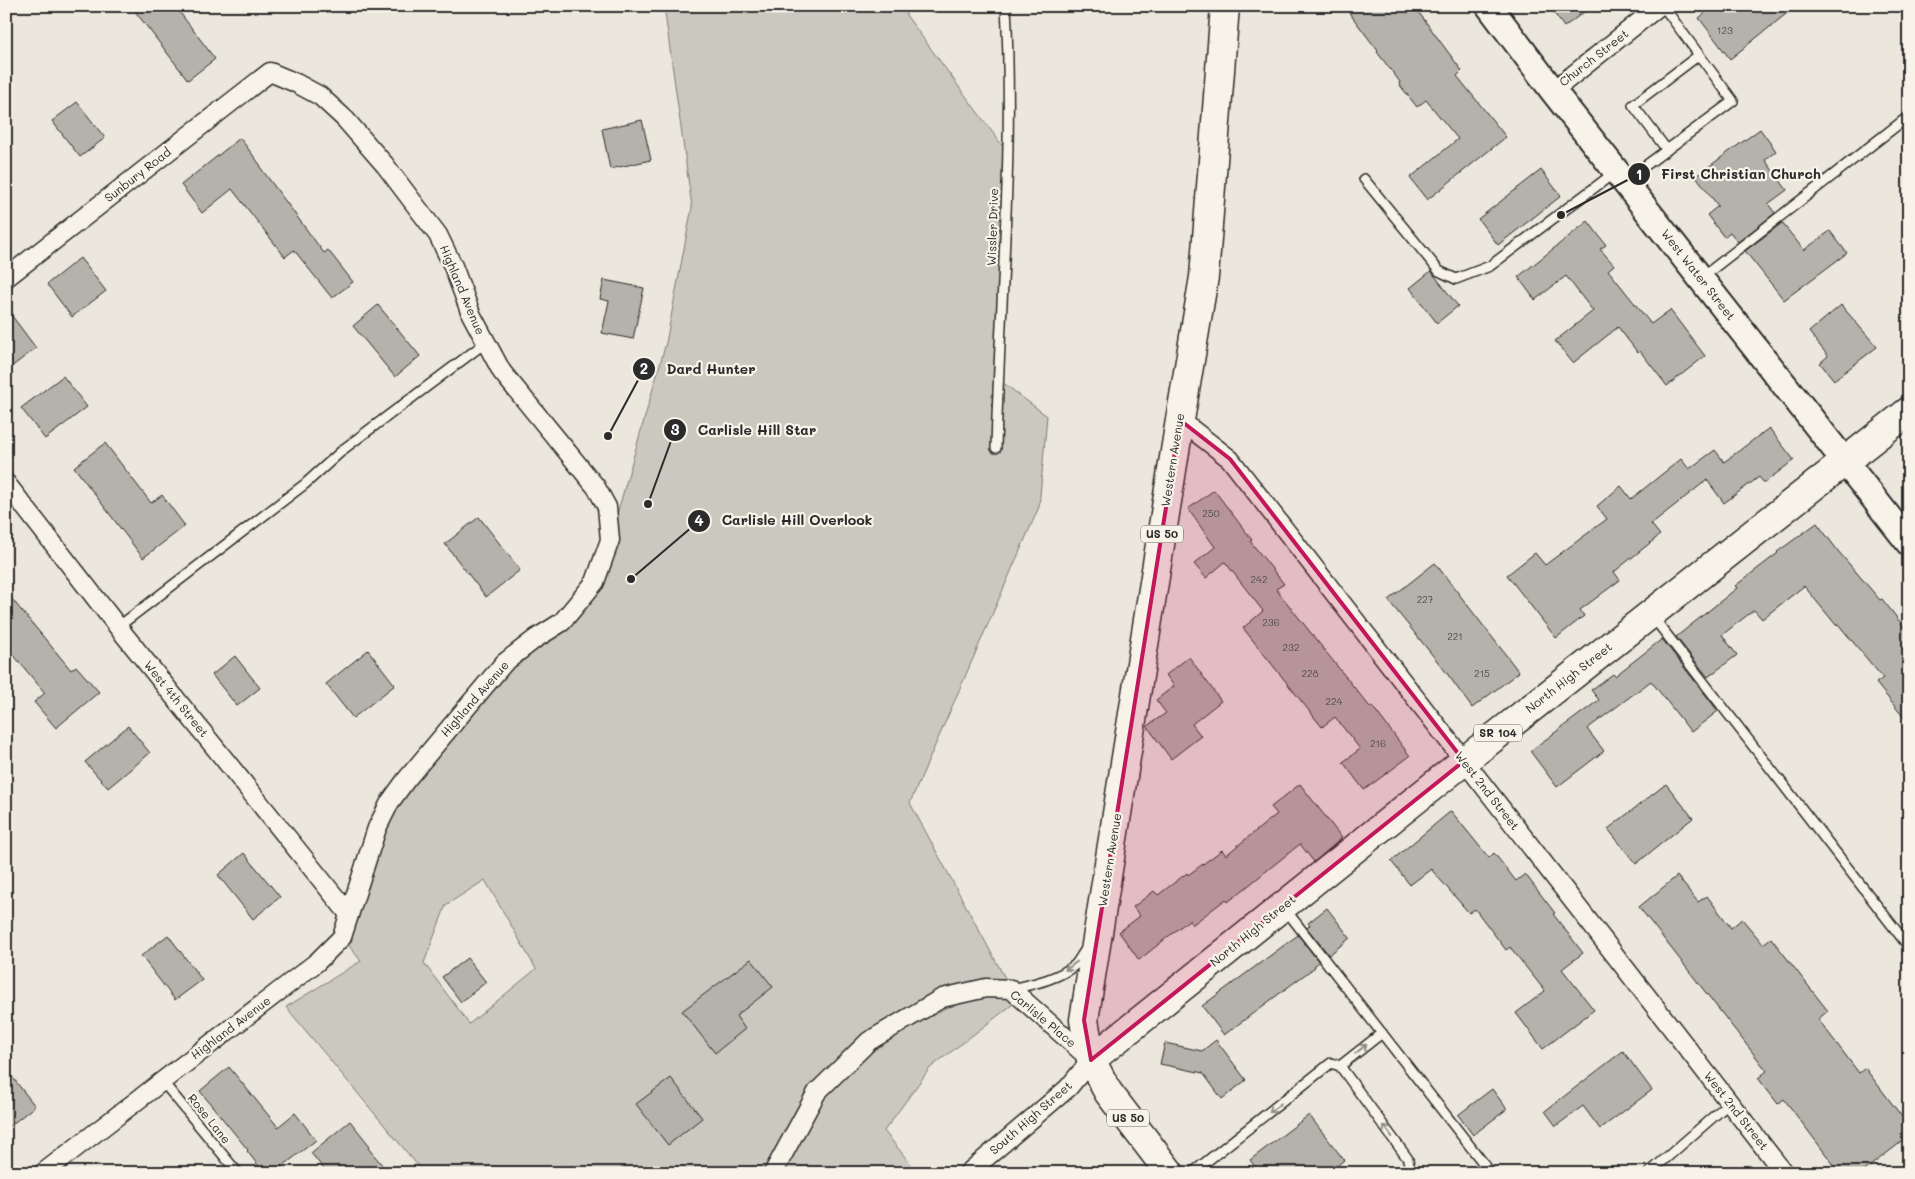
<svg xmlns="http://www.w3.org/2000/svg" width="1915" height="1179" font-family="Mali,sans-serif">
	<rect width="100%" height="100%" fill="#ebe7dd"/>
	<filter id="ink" filterUnits="userSpaceOnUse"><feTurbulence type="fractalNoise" baseFrequency=".02" numOctaves="2"/><feDisplacementMap in="SourceGraphic" scale="10" xChannelSelector="R" yChannelSelector="G"/><feConvolveMatrix kernelMatrix="1 2 1 2 8 2 1 2 1" color-interpolation-filters="sRGB"/></filter>
	<g filter="url(#ink)">
		<path fill="#cbc8bf" stroke="#7b7a75" fill-rule="evenodd" d="M664,6H908L906,15L1007,152L998,379L1047,416L1039,507L910,803L1011,989L1021,998L930,1068L884,1131L918,1173H424L286,1007L361,961L342,937L377,828L483,688L562,622L610,539L666,343L692,207ZM485,880L536,969L469,1024L424,963L446,905Z"/>
		<g fill="#b5b2ab" stroke="#2b2b2b">
			<path d="M131,6H175L215,59L188,80Z"/>
			<path d="M1344,6H1414L1462,71L1457,76L1506,137L1427,200L1410,178L1458,139L1426,100L1417,107L1399,84L1400,82L1377,52L1378,51Z"/>
			<path d="M1549,6H1592L1564,27Z"/>
			<path d="M1714,6H1796L1730,59L1699,18Z"/>
			<path d="M77,102L105,138L80,157L52,121Z"/>
			<path d="M642,120L651,160L610,169L602,129Z"/>
			<path d="M1760,129L1776,151L1765,160L1787,190L1768,204L1775,213L1738,242L1730,232L1724,237L1707,215L1718,206L1696,176Z"/>
			<path d="M240,138L261,166L260,167L324,253L328,250L353,282L332,298L294,250L285,257L232,189L202,213L181,185Z"/>
			<path d="M1541,170L1561,196L1498,245L1478,219Z"/>
			<path d="M1588,221L1606,245L1600,249L1614,265L1608,270L1651,324L1670,310L1705,356L1667,386L1640,351L1638,353L1618,327L1573,363L1555,341L1593,311L1566,276L1535,300L1518,277Z"/>
			<path d="M1782,223L1804,250L1830,231L1847,253L1784,300L1745,251Z"/>
			<path d="M80,258L106,291L72,317L47,284Z"/>
			<path d="M1431,271L1458,306L1437,323L1410,288Z"/>
			<path d="M604,280L644,288L633,339L602,333L609,301L600,299Z"/>
			<path d="M378,305L420,356L395,377L353,326Z"/>
			<path d="M1841,305L1877,347L1834,380L1820,363L1828,356L1809,332Z"/>
			<path d="M6,308L36,348L6,371Z"/>
			<path d="M63,376L87,407L45,439L21,408Z"/>
			<path d="M1769,428L1794,460L1764,483L1759,477L1724,503L1707,480L1651,524L1660,535L1614,572L1620,580L1580,610L1584,616L1556,638L1507,575L1535,553L1545,565L1607,519L1597,506L1621,486L1631,499L1681,459L1689,469L1715,450L1724,462Z"/>
			<path d="M105,443L151,503L162,495L185,526L143,558L74,467Z"/>
			<path d="M1214,490L1252,540L1250,541L1284,584L1276,589L1345,676L1370,707L1372,706L1410,756L1364,790L1343,762L1360,749L1335,717L1322,727L1243,628L1263,611L1225,562L1206,578L1194,564L1215,547L1188,509Z"/>
			<path d="M479,517L520,570L486,597L445,544Z"/>
			<path d="M1817,523L1838,551L1880,600L1882,599L1909,633V724L1876,683L1883,678L1838,624L1836,625L1804,586L1762,619L1754,610L1722,635L1737,655L1708,677L1676,637L1737,588L1735,586L1778,553L1777,552Z"/>
			<path d="M1435,563L1519,672L1472,708L1446,672L1388,600Z"/>
			<path d="M6,592L71,670L76,666L99,692L56,728L34,702L45,693L6,646Z"/>
			<path d="M1662,639L1718,711L1691,732L1651,681L1587,729L1604,751L1557,787L1530,751L1599,700L1591,690L1613,674L1615,676Z"/>
			<path d="M368,650L395,685L353,718L326,684Z"/>
			<path d="M235,656L260,688L237,706L212,675Z"/>
			<path d="M1189,657L1221,701L1192,724L1201,736L1171,759L1147,726L1166,713L1156,700L1174,686L1166,675Z"/>
			<path d="M128,726L150,753L108,788L85,762Z"/>
			<path d="M1300,784L1342,838L1314,862L1300,844L1228,902L1226,899L1192,925L1189,920L1139,960L1119,932L1140,916L1133,907L1154,891L1158,895L1187,873L1188,875L1222,850L1226,855L1277,814L1271,807Z"/>
			<path d="M1666,784L1693,818L1636,864L1608,829Z"/>
			<path d="M1451,811L1489,858L1494,853L1516,881L1525,874L1555,913L1553,914L1583,953L1562,969L1594,1010L1543,1049L1516,1013L1545,991L1510,947L1506,950L1475,909L1469,913L1431,869L1410,885L1391,861Z"/>
			<path d="M244,853L280,897L253,919L218,875Z"/>
			<path d="M1677,876L1698,902L1707,896L1731,928L1742,919L1763,944L1771,938L1828,1011L1818,1019L1859,1073L1865,1068L1909,1126V1136L1861,1173H1840L1784,1099L1778,1104L1758,1078L1767,1071L1639,907Z"/>
			<path d="M1327,908L1350,938L1329,955L1307,928L1310,925L1308,923Z"/>
			<path d="M168,935L202,980L175,1000L141,956Z"/>
			<path d="M1298,935L1319,962L1314,966L1315,967L1224,1035L1202,1006Z"/>
			<path d="M467,958L486,982L461,1002L442,977Z"/>
			<path d="M751,959L773,987L736,1016L745,1029L715,1053L682,1011Z"/>
			<path d="M1216,1040L1246,1080L1222,1099L1203,1073L1160,1064L1165,1043L1202,1051Z"/>
			<path d="M1623,1051L1652,1090L1600,1129L1583,1106L1556,1126L1545,1111Z"/>
			<path d="M229,1067L278,1127L295,1113L316,1140L274,1173H264L247,1151L248,1150L200,1091Z"/>
			<path d="M6,1069L35,1106L6,1129Z"/>
			<path d="M671,1078L702,1118L668,1145L636,1104Z"/>
			<path d="M1492,1089L1507,1109L1473,1135L1458,1115Z"/>
			<path d="M1309,1115L1344,1160L1329,1173H1260L1250,1160Z"/>
			<path d="M350,1121L370,1146L368,1148L389,1173H327L311,1153Z"/>
		</g>
		<g fill="none" stroke-linecap="round" stroke-linejoin="round">
			<g stroke="#2b2b2b" stroke-width="12">
				<g id="lane">
					<path d="M1667,150L1633,105L1699,55"/>
					<path d="M1364,179L1439,271L1456,279L1490,266L1614,173"/>
					<path d="M1626,180L1733,101L1663,6"/>
					<path d="M1701,278L1909,116"/>
					<path d="M996,448C1000,301 1014,154 1006,6"/>
					<path d="M1653,617L1909,947"/>
					<path d="M118,627L305,484L345,448L485,343"/>
					<path d="M1285,909L1491,1173"/>
					<path d="M1012,989C1033,984 1058,979 1075,965C1079,961 1082,954 1086,949"/>
					<path d="M1340,1066L1382,1033"/>
					<path d="M162,1081L238,1173"/>
					<path d="M1192,1173L1331,1063L1340,1066L1408,1159L1410,1173"/>
					<path d="M1649,1173L1729,1103"/>
				</g>
			</g>
			<g stroke="#2b2b2b" stroke-width="21">
				<g id="street">
					<path d="M1553,91L1659,6"/>
					<path d="M6,278L270,72L296,83L320,96L345,119L385,165L438,235L453,266L471,314L502,372L596,487L607,507L610,540L595,582L562,622L535,639L504,663L406,780L390,802L377,828L342,937L317,962L43,1173"/>
					<path d="M1180,420L1230,459L1784,1173"/>
					<path d="M6,483L118,627L348,913"/>
					<path d="M773,1173L817,1092L869,1041L942,998L986,988L1011,989L1091,1060L1068,1088L968,1173"/>
				</g>
			</g>
			<g stroke="#2b2b2b" stroke-width="29">
				<path id="secondary" d="M1489,6L1553,91L1909,543"/>
			</g>
			<g stroke="#2b2b2b" stroke-width="31">
				<g id="primary">
					<path d="M1091,1060L1464,761L1909,411"/>
					<path d="M1170,1173L1108,1092L1091,1060L1084,1020L1180,420L1204,277L1225,6"/>
				</g>
			</g>
			<use href="#lane" stroke="#f7f3e8" stroke-width="9"/>
			<use href="#street" stroke="#f7f3e8" stroke-width="18"/>
			<use href="#secondary" stroke="#f7f3e8" stroke-width="25"/>
			<use href="#primary" stroke="#f7f3e8" stroke-width="28"/>
		</g>
		<defs><path id="oneway-shaft" d="M-6 0H5M1.5-3L5.5 0L1.5 3" fill="none" stroke-width="1.6" stroke-linecap="round" stroke-linejoin="round" transform="scale(1.25)"/></defs>
		<g stroke="#918f8a">
			<use href="#oneway-shaft" transform="translate(1071 966) rotate(144)"/>
			<use href="#oneway-shaft" transform="translate(1361 1049) rotate(-38)"/>
			<use href="#oneway-shaft" transform="translate(1275 1108) rotate(142)"/>
			<use href="#oneway-shaft" transform="translate(1388 1131) rotate(-126)"/>
		</g>
	</g>
	<path fill="#c2185b" fill-opacity="0.2" stroke="#c2185b" stroke-width="4" stroke-linejoin="round" d="M1180,420L1230,459L1464,761L1091,1060L1084,1020Z"/>
	<g text-anchor="middle" stroke-width="4.5" stroke-linejoin="round" paint-order="stroke">
		<g font-size="10" fill="#4e4d4b">
			<text x="1725" y="34">123</text>
			<text x="1211" y="517">250</text>
			<text x="1259" y="583">242</text>
			<text x="1425" y="603">227</text>
			<text x="1271" y="626">236</text>
			<text x="1455" y="640">221</text>
			<text x="1291" y="651">232</text>
			<text x="1310" y="677">228</text>
			<text x="1482" y="677">215</text>
			<text x="1334" y="705">224</text>
			<text x="1378" y="747">216</text>
		</g>
		<g fill="#f7f3e8" stroke="#686764" stroke-width="1">
			<rect x="1141" y="525.5" width="42" height="17" rx="4"/>
			<rect x="1474" y="724.5" width="48" height="17" rx="4"/>
			<rect x="1107" y="1109.5" width="42" height="17" rx="4"/>
		</g>
		<g font-size="11" font-weight="bold" fill="#2b2b2b">
			<text x="1162" y="538">US 50</text>
			<text x="1498" y="737">SR 104</text>
			<text x="1128" y="1122">US 50</text>
		</g>
		<g font-size="12" fill="#2b2b2b" stroke="#f7f3e8">
			<text transform="translate(1594 58) rotate(-38)" y="4">Church Street</text>
			<text transform="translate(138 175) rotate(-38)" y="4">Sunbury Road</text>
			<text transform="translate(993 227) rotate(-88)" y="4">Wissler Drive</text>
			<text transform="translate(1698 275) rotate(52)" y="4">West Water Street</text>
			<text transform="translate(462 290) rotate(67)" y="4">Highland Avenue</text>
			<text transform="translate(1173 460) rotate(-81)" y="4">Western Avenue</text>
			<text transform="translate(1569 678) rotate(-38)" y="4">North High Street</text>
			<text transform="translate(176 699) rotate(51)" y="4">West 4th Street</text>
			<text transform="translate(475 699) rotate(-49)" y="4">Highland Avenue</text>
			<text transform="translate(1487 791) rotate(52)" y="4">West 2nd Street</text>
			<text transform="translate(1110 860) rotate(-81)" y="4">Western Avenue</text>
			<text transform="translate(1253 931) rotate(-39)" y="4">North High Street</text>
			<text transform="translate(1043 1019) rotate(40)" y="4">Carlisle Place</text>
			<text transform="translate(231 1028) rotate(-37)" y="4">Highland Avenue</text>
			<text transform="translate(1736 1111) rotate(52)" y="4">West 2nd Street</text>
			<text transform="translate(1031 1118) rotate(-41)" y="4">South High Street</text>
			<text transform="translate(209 1119) rotate(51)" y="4">Rose Lane</text>
		</g>
	</g>
	<path fill="none" stroke="#2b2b2b" stroke-width="2" d="M1561 215L1639 174M608 436L644 369M648 504L675 430M631 579L699 521"/>
	<g fill="#2b2b2b" stroke="#f7f3e8" stroke-width="2">
		<circle cx="1561" cy="215" r="5"/>
		<circle cx="608" cy="436" r="5"/>
		<circle cx="648" cy="504" r="5"/>
		<circle cx="631" cy="579" r="5"/>
		<circle cx="1639" cy="174" r="12"/>
		<circle cx="644" cy="369" r="12"/>
		<circle cx="675" cy="430" r="12"/>
		<circle cx="699" cy="521" r="12"/>
	</g>
	<g font-size="15" text-anchor="middle" font-weight="bold" fill="#fff">
		<text x="1639" y="180">1</text>
		<text x="644" y="374">2</text>
		<text x="675" y="435">3</text>
		<text x="699" y="526">4</text>
	</g>
	<g font-size="14" text-anchor="middle" font-weight="bold" fill="#2b2b2b" stroke="#f7f3e8" stroke-width="4.5" stroke-linejoin="round" paint-order="stroke">
		<text x="1741" y="179">First Christian Church</text>
		<text x="711" y="374">Dard Hunter</text>
		<text x="757" y="435">Carlisle Hill Star</text>
		<text x="797" y="525">Carlisle Hill Overlook</text>
	</g>
	<rect width="1915" height="1179" fill="none" stroke="#f7f3e8" stroke-width="25"/>
	<rect x="12" y="12" width="1890" height="1154" fill="none" stroke="#2b2b2b" stroke-width="2" filter="url(#ink)"/>
</svg>
